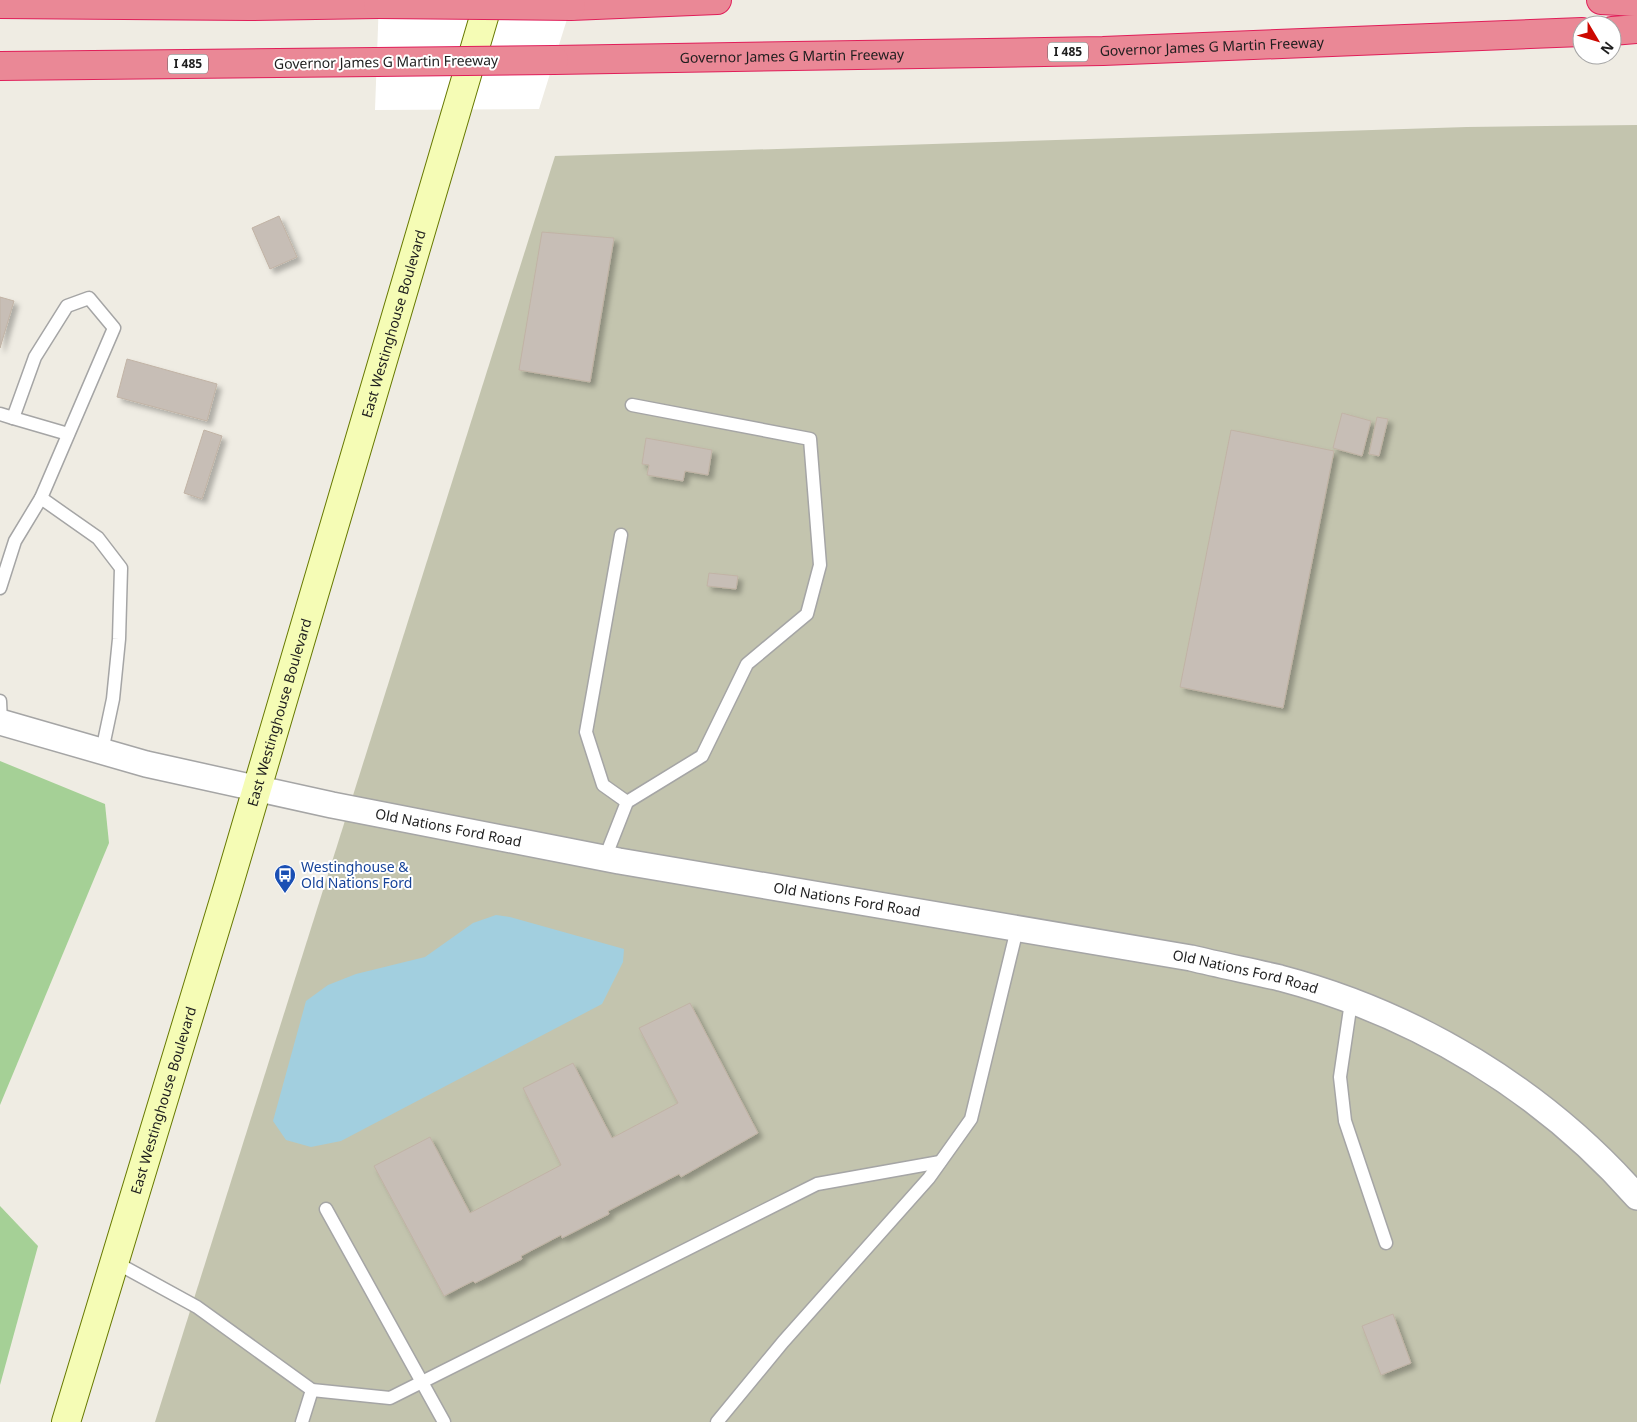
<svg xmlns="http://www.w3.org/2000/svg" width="1637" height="1422" font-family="'Noto Sans',sans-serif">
	<defs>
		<filter id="shadow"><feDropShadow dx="4.5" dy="4.5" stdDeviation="2.5" flood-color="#0004"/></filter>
	</defs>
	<rect width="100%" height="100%" fill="#efece3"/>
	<path fill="#c3c4ae" d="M1637,125V1422H155L555,156L1467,127Z"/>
	<g fill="#a5d096">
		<path d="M0,761L105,804L109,843L0,1105Z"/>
		<path d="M0,1206L38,1246L0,1385Z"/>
	</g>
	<path fill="#a2cfdf" d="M496,915L510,917L624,949L623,962L602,1004L341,1141L311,1147L286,1140L273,1121L306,1001L328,985L356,974L425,957L473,923Z"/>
	<path fill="#fff" d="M379,0H573L539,109L375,110Z"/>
	<g fill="#c7beb6" stroke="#c1b3a5" filter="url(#shadow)">
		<path d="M279,216L297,257L270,269L252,228Z"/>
		<path d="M542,232L614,238L590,382L519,370Z"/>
		<path d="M0,297L14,301L0,348Z"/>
		<path d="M127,359L217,384L207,421L117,397Z"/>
		<path d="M1342,413L1371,421L1362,456L1333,448Z"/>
		<path d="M1377,417L1388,419L1379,456L1369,454Z"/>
		<path d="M204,430L222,436L202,499L184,493Z"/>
		<path d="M1231,430L1334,451L1283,708L1180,687Z"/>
		<path d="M646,438L712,450L708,475L685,471L683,481L647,475L649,465L642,464Z"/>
		<path d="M709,573L738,576L736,589L707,586Z"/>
		<path d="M690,1003L758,1133L681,1177L679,1174L608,1211L609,1214L562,1238L561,1235L521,1256L522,1259L475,1283L473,1281L444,1296L374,1166L430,1137L470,1213L561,1165L523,1088L573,1063L612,1138L678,1103L639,1028Z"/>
		<path d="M1393,1314L1411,1363L1381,1375L1362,1326Z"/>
	</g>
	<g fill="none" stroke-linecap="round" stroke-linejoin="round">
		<g stroke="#a5a5a5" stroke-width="15">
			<g id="lane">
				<path d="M0,414L13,418L35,357L67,306L89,298L114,328L41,498L15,541L0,588"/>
				<path d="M13,418L68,434"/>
				<path d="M41,498L98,538L121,568L119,639L113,699L102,751"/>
				<path d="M621,535L586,732L603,785L627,802"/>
				<path d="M0,701L1,723"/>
				<path d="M605,858L627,802L702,756L747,664L807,614L820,565L810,439L632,405"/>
				<path d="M1351,1002L1340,1077L1345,1121L1386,1243"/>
				<path d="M326,1209L444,1422"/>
				<path d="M113,1261L197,1307L312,1390L390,1398L817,1184L940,1162"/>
				<path d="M302,1422L312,1390"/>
				<path d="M717,1422L783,1342L929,1178L971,1119L1017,929"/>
			</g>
		</g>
		<g stroke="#a5a5a5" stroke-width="28">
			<g id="street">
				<path id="s1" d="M0,722L146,764L332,805L619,861L1191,958C1220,965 1250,971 1280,978C1417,1014 1544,1091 1637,1197"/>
			</g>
		</g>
		<g stroke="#677901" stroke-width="30">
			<g id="secondary">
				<path id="s2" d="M66,1422L228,887L489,0"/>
			</g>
		</g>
		<g stroke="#e01e59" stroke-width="30">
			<g id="highway">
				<path d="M1601,0L1637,2"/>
				<path d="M0,4L248,6L378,4"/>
				<path d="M571,6L717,0"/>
				<path d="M1612,31L1637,29"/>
				<path id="s3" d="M554,60L1103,51L1582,32"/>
				<path d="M0,66L376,62"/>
			</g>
		</g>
		<use href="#lane" stroke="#fff" stroke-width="12"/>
		<use href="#street" stroke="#fff" stroke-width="25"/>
		<use href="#secondary" stroke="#f5fcb5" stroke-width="28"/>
		<use href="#highway" stroke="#ea8896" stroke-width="28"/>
		<g stroke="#e01e59" stroke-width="30" stroke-linecap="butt">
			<g id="highway-bridge">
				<path d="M378,4L571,6"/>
				<path d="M376,62L554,60"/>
			</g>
		</g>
		<use href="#highway-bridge" stroke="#ea8896" stroke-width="28"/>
	</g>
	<defs>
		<g id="bus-pin" transform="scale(1.125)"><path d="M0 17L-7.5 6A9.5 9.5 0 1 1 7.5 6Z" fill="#1a4fb4" stroke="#fff"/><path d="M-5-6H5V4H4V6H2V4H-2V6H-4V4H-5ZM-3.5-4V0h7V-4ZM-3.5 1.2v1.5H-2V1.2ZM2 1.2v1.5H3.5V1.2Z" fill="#fff"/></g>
	</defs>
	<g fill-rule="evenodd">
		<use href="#bus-pin" x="285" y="875"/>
	</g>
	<g text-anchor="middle" stroke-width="4" stroke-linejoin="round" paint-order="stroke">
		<g fill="#fff" stroke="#626262" stroke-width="1">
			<rect x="1048" y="42.5" width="40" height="19" rx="4"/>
			<rect x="168" y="54.5" width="40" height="19" rx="4"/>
		</g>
		<g font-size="12" font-weight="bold" fill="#1e1e1e">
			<text x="1068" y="56">I 485</text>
			<text x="188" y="68">I 485</text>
		</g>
		<g font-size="14" fill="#1e1e1e" stroke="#fff">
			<text dy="5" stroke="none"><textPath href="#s3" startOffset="658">Governor James G Martin Freeway</textPath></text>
			<text dy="5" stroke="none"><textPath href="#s3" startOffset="238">Governor James G Martin Freeway</textPath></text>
			<text transform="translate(386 62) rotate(-1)" y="5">Governor James G Martin Freeway</text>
			<text dy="5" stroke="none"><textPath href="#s2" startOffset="1146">East Westinghouse Boulevard</textPath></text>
			<text dy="5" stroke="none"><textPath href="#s2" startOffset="741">East Westinghouse Boulevard</textPath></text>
			<text dy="5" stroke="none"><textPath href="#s1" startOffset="461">Old Nations Ford Road</textPath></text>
			<text dy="5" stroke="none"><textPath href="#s1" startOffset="866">Old Nations Ford Road</textPath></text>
			<text dy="5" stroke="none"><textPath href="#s1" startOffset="1271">Old Nations Ford Road</textPath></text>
			<text dy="5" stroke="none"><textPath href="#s2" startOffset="336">East Westinghouse Boulevard</textPath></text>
		</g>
		<g font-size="14" fill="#164399" stroke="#fff" text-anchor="start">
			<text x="301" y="872">Westinghouse &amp;<tspan x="301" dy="16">Old Nations Ford</tspan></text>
		</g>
	</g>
	<g transform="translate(1597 40) rotate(128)"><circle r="24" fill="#ffffff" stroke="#a5a5a5"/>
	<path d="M0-4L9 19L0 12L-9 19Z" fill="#cc0800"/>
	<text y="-8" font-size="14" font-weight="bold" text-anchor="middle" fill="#1e1e1e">N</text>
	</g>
</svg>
